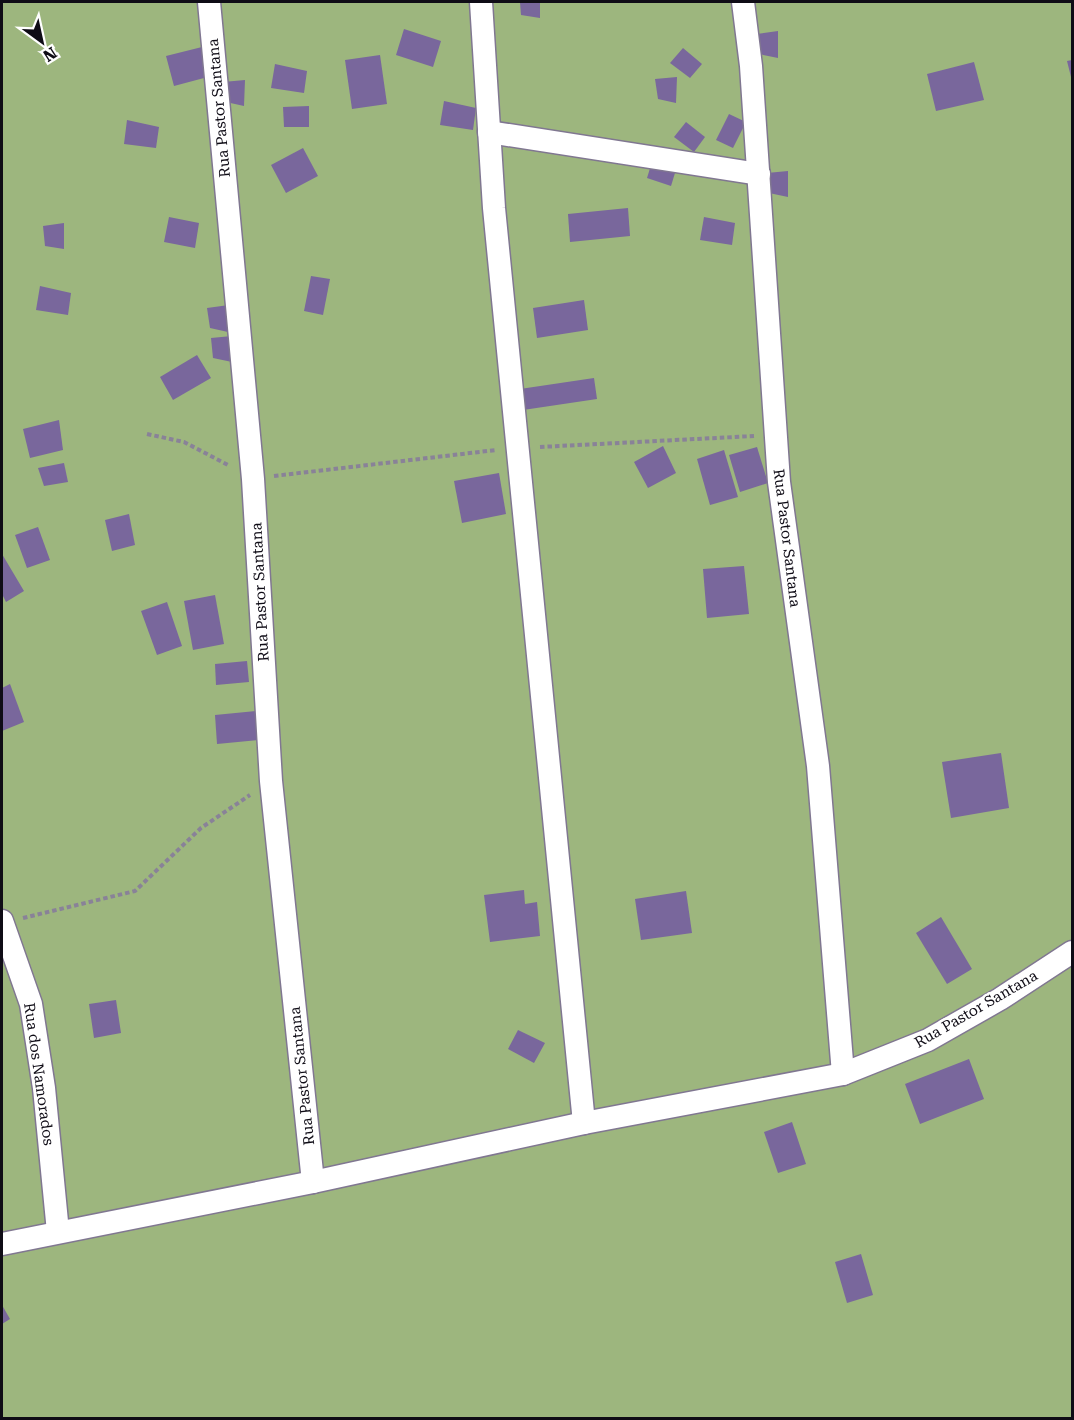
<svg xmlns="http://www.w3.org/2000/svg" width="1074" height="1420" font-family="'Roboto Serif',serif">
	<rect width="100%" height="100%" fill="#e5dcfa"/>
	<rect fill="#9db67e" x="2" y="2" width="1070" height="1416"/>
	<g fill="#79679c">
		<path d="M520,2H540V18L521,15Z"/>
		<path d="M404,29L441,41L433,67L396,55Z"/>
		<path d="M778,31V58L759,54L757,34Z"/>
		<path d="M202,47L204,78L174,86L166,56Z"/>
		<path d="M683,48L702,64L690,78L670,63Z"/>
		<path d="M380,55L387,104L352,109L345,60Z"/>
		<path d="M1072,60V81L1067,61Z"/>
		<path d="M974,62L984,100L936,111L927,74Z"/>
		<path d="M275,64L307,71L304,93L271,88Z"/>
		<path d="M677,77L676,103L658,99L655,79Z"/>
		<path d="M245,80L244,106L226,102L223,82Z"/>
		<path d="M444,101L476,108L473,130L440,125Z"/>
		<path d="M309,106V127H284L283,107Z"/>
		<path d="M729,114L746,122L733,148L716,140Z"/>
		<path d="M127,120L159,127L156,148L124,144Z"/>
		<path d="M686,122L705,137L694,152L674,137Z"/>
		<path d="M303,148L318,176L286,193L271,165Z"/>
		<path d="M651,165L675,173L671,186L647,178Z"/>
		<path d="M788,171V197L769,193L767,173Z"/>
		<path d="M628,208L630,236L570,242L568,214Z"/>
		<path d="M169,217L199,223L195,248L164,242Z"/>
		<path d="M704,217L735,223L732,245L700,240Z"/>
		<path d="M64,223V249L45,246L43,226Z"/>
		<path d="M311,276L330,279L323,315L304,311Z"/>
		<path d="M40,286L71,293L68,315L36,310Z"/>
		<path d="M584,300L588,330L537,338L533,308Z"/>
		<path d="M229,305L228,332L210,328L207,308Z"/>
		<path d="M232,336V362L213,358L211,338Z"/>
		<path d="M197,355L211,378L173,400L160,377Z"/>
		<path d="M594,378L597,399L523,410L520,389Z"/>
		<path d="M59,420L63,450L30,458L23,429Z"/>
		<path d="M663,446L676,473L648,488L634,462Z"/>
		<path d="M757,447L768,483L740,492L729,455Z"/>
		<path d="M724,450L738,497L710,505L697,459Z"/>
		<path d="M64,463L68,482L44,486L38,468Z"/>
		<path d="M499,473L506,514L462,523L454,481Z"/>
		<path d="M129,514L135,545L112,551L105,520Z"/>
		<path d="M38,527L50,560L27,568L15,535Z"/>
		<path d="M2,554L24,591L6,602L2,594Z"/>
		<path d="M744,566L749,614L707,618L703,569Z"/>
		<path d="M215,595L224,644L193,650L184,601Z"/>
		<path d="M167,602L182,646L157,655L141,611Z"/>
		<path d="M247,661L249,682L216,685L215,664Z"/>
		<path d="M10,684L24,722L2,731V688Z"/>
		<path d="M256,711L258,740L217,744L215,715Z"/>
		<path d="M1001,753L1009,808L951,818L942,762Z"/>
		<path d="M524,890L525,904L537,902L540,936L490,942L484,895Z"/>
		<path d="M686,891L692,933L641,940L635,899Z"/>
		<path d="M941,917L972,969L947,984L916,933Z"/>
		<path d="M116,1000L121,1033L94,1038L89,1004Z"/>
		<path d="M518,1030L545,1043L534,1063L508,1049Z"/>
		<path d="M969,1059L984,1099L920,1124L905,1084Z"/>
		<path d="M792,1122L806,1164L778,1173L764,1132Z"/>
		<path d="M861,1254L873,1295L847,1303L835,1262Z"/>
		<path d="M2,1305L10,1319L2,1324Z"/>
	</g>
	<g fill="none" stroke-linecap="round" stroke-linejoin="round">
		<g stroke="#807791" stroke-width="25">
			<g id="street">
				<path d="M209,2L253,479L271,781L313,1182"/>
				<path d="M481,2L494,208L584,1123"/>
				<path d="M743,2L751,66L779,482L818,766L843,1074"/>
				<path d="M489,132L759,174"/>
				<path d="M2,921L31,1004L44,1088L58,1232"/>
				<path d="M2,1244L313,1182L584,1123L843,1074L928,1040L1000,999L1072,952"/>
			</g>
		</g>
		<g stroke="#898298" stroke-width="4" stroke-dasharray="4.5 3" stroke-linecap="butt">
			<path d="M147,434L184,442L228,465"/>
			<path d="M540,447L754,436"/>
			<path d="M274,476L496,450"/>
			<path d="M23,918L135,891L201,828L250,795"/>
		</g>
		<use href="#street" stroke="#fff" stroke-width="22"/>
	</g>
	<g text-anchor="middle" stroke-width="5" stroke-linejoin="round" paint-order="stroke">
		<g font-size="15" fill="#0f0c16" stroke="#fff">
			<text transform="translate(219 108) rotate(-95)" y="5">Rua Pastor Santana</text>
			<text transform="translate(787 538) rotate(83)" y="5">Rua Pastor Santana</text>
			<text transform="translate(260 592) rotate(-93)" y="5">Rua Pastor Santana</text>
			<text transform="translate(976 1009) rotate(-30)" y="5">Rua Pastor Santana</text>
			<text transform="translate(39 1074) rotate(82)" y="5">Rua dos Namorados</text>
			<text transform="translate(302 1076) rotate(-96)" y="5">Rua Pastor Santana</text>
		</g>
	</g>
	<rect width="1074" height="1420" fill="none" stroke="#0f0c16" stroke-width="6"/>
	<g transform="translate(42 42) rotate(147)" stroke="#ffffff" stroke-width="4.5" paint-order="stroke">
	<path d="M0-4.5L10 22L0 15L-10 22Z" fill="#0f0c16"/>
	<text y="-9" font-size="16" font-weight="bold" text-anchor="middle" fill="#0f0c16">N</text>
	</g>
</svg>
